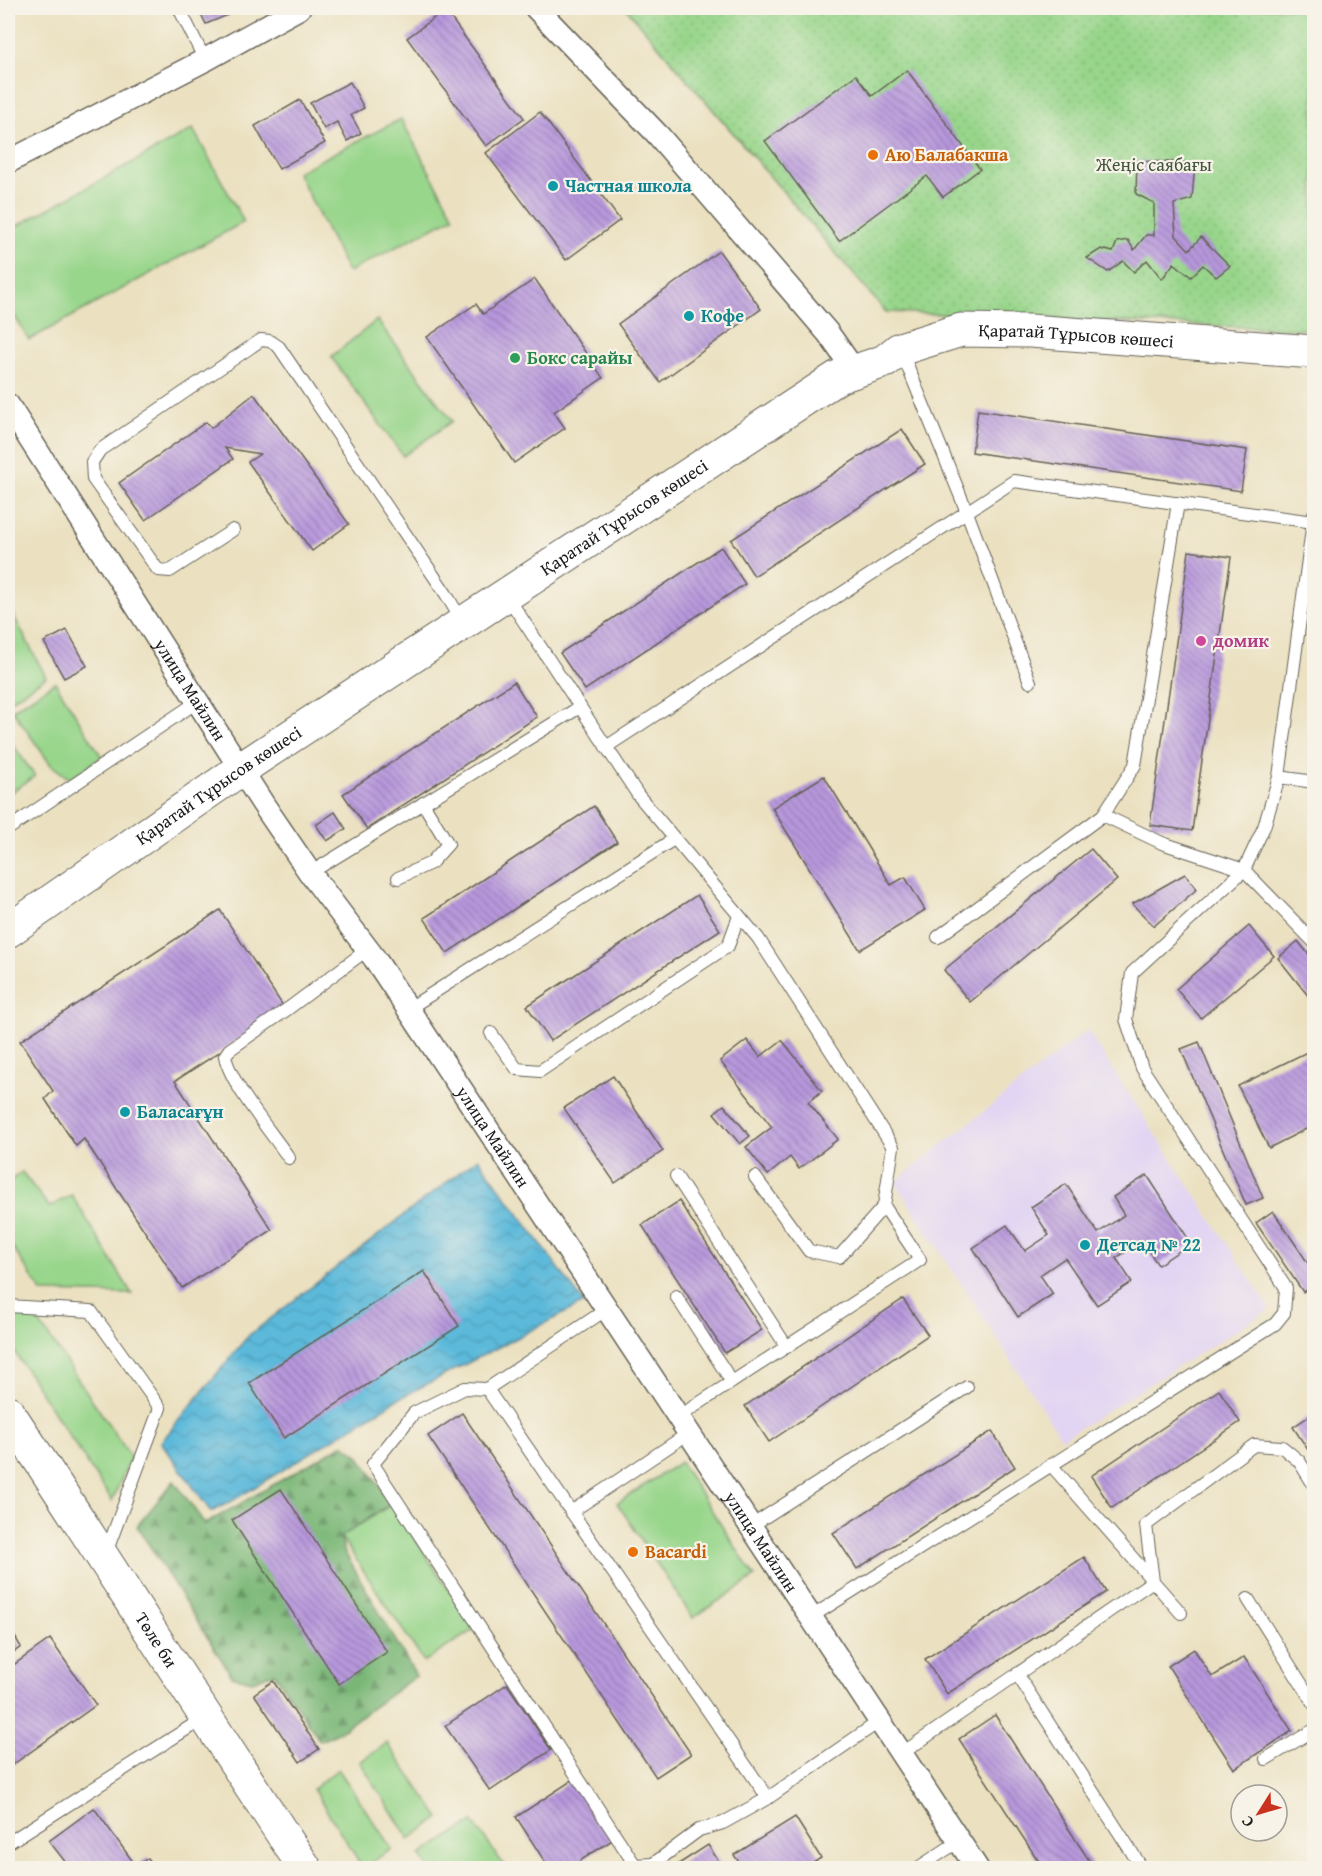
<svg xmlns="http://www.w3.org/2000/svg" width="1322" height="1876" font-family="'Gentium Book Plus',serif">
	<defs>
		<pattern id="forest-firs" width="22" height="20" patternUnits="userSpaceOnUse" patternTransform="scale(1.5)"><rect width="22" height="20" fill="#7ab777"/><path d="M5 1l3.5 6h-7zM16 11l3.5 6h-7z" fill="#639461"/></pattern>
		<pattern id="park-dots" width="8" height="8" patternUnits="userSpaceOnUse" patternTransform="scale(1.5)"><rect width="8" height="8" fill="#98d68b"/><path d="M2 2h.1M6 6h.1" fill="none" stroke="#82b777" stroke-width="1.8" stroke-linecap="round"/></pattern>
		<pattern id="water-waves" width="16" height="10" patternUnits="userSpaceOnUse" patternTransform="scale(1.5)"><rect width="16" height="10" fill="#5bb9da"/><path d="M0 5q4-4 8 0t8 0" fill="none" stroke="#4f9eba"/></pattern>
		<pattern id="building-back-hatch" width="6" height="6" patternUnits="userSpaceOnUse" patternTransform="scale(1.5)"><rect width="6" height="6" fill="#b898dd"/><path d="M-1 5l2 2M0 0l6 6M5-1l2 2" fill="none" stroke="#957bb2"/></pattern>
	</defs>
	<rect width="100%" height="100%" fill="#f7f3e8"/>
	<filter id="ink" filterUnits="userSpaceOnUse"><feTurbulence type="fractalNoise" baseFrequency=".0167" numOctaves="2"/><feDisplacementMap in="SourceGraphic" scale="12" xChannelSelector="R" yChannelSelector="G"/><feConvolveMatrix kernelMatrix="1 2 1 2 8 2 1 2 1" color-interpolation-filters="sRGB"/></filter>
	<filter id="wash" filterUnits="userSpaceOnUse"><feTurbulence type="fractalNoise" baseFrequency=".008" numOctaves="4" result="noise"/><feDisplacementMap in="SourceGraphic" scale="24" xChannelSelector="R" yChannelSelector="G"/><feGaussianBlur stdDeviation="1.35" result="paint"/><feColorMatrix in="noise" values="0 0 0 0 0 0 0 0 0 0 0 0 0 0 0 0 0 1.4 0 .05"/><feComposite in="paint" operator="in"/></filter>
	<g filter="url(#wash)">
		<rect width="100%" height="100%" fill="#ebe1c1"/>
		<path fill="#e2d4f3" d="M1087,1030L1270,1309L1062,1439L895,1182Z"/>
		<g fill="#98d68b" stroke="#5a7954" stroke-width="1.5">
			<path d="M401,119L454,217L348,272L297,172Z"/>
			<path d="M193,129L244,222L29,340L8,305V231Z"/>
			<path d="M377,320L452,421L403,456L331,357Z"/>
			<path d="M8,605L46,677L8,702Z"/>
			<path d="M55,682L102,757L70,779L51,765L12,710Z"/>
			<path d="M8,738L35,776L8,794Z"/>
			<path d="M22,1172L49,1207L72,1195L132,1294L42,1292L8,1241V1182Z"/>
			<path d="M8,1316H35L131,1457L112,1501L8,1342Z"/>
			<path d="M680,1462L755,1577L693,1618L617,1503Z"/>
			<path d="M392,1504L475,1629L424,1662L341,1537Z"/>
			<path d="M387,1743L440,1818L409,1839L360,1762Z"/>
			<path d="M338,1769L392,1849L363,1868L313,1789Z"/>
			<path d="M473,1822L506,1868H429L420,1855Z"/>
		</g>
		<path fill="url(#forest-firs)" stroke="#4b6a4a" stroke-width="1.5" d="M344,1444L360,1457L391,1503L341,1537L344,1551L416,1676L336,1734L320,1741L274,1673L252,1681L232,1676L137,1526L174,1481L205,1524Z"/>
		<path fill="url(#park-dots)" stroke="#5a7954" stroke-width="1.5" d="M626,8H1314V330L886,312Z"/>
		<path fill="url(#water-waves)" stroke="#3c6a7b" stroke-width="1.5" d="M478,1158L584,1303L398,1399L234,1500L211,1512L161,1442L248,1336Z"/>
		<g id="blocks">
			<g fill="url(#building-back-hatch)">
				<path d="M198,8H224L228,15L206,24Z"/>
				<path d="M445,10L524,118L486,146L407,38Z"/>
				<path d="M907,70L980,169L943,197L927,176L839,241L765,141L856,75L872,96Z"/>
				<path d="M350,82L364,108L351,115L361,133L347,141L337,122L324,129L310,103Z"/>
				<path d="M300,100L325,143L279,169L255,126Z"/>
				<path d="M540,112L620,220L566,260L486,153Z"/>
				<path d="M1137,161L1195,163L1192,199L1174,204L1176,236L1189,250L1201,237L1230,266L1216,277L1203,265L1191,277L1174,263L1162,279L1147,260L1134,272L1123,261L1108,272L1087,258L1101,249L1113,252L1117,242L1128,240L1134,250L1146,235H1154V203L1136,194Z"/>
				<path d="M719,251L761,309L660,382L618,324Z"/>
				<path d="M535,279L603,378L554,412L565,428L514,463L427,337L476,304L483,314Z"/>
				<path d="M254,394L349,524L312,551L248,462L260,454L225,448L233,459L145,520L119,483L206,422L211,428Z"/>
				<path d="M978,410L1247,450L1241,491L972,452Z"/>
				<path d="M902,429L925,464L754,576L731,540Z"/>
				<path d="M721,547L745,584L585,690L560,653Z"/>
				<path d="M1189,551L1231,557L1192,831L1150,825Z"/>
				<path d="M67,630L87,666L64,678L44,642Z"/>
				<path d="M514,682L537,717L367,829L343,794Z"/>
				<path d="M824,776L891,885L905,877L925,910L860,950L772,808Z"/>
				<path d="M594,806L617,842L447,953L424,918Z"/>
				<path d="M335,812L346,829L327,841L316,825Z"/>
				<path d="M1091,849L1117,880L970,1002L944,970Z"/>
				<path d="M1185,874L1197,889L1154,926L1132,904Z"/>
				<path d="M697,895L720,930L550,1041L527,1006Z"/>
				<path d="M220,910L285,1009L175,1081L272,1230L182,1288L84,1139L76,1146L45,1099L53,1091L20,1041Z"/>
				<path d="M1249,926L1274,956L1201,1018L1176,989Z"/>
				<path d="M1298,941L1314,961V1003L1278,958Z"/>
				<path d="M747,1040L760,1057L782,1040L822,1091L808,1102L838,1139L799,1169L790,1157L768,1175L746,1147L772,1127L720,1061Z"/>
				<path d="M1199,1042L1263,1198L1246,1205L1181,1049Z"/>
				<path d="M1307,1052L1314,1066V1125L1269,1148L1238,1086Z"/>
				<path d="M613,1076L663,1151L615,1183L564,1108Z"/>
				<path d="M724,1105L750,1136L740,1144L714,1113Z"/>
				<path d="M1147,1175L1191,1243L1158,1265L1142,1241L1116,1258L1132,1282L1097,1305L1065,1258L1040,1275L1053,1294L1018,1317L973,1248L1007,1225L1025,1251L1049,1235L1031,1207L1066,1184L1098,1233L1124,1215L1113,1197Z"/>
				<path d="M679,1201L762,1330L725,1353L642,1225Z"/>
				<path d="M1273,1211L1314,1272V1284L1303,1292L1256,1223Z"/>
				<path d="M424,1271L459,1326L284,1438L249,1383Z"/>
				<path d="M903,1299L928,1335L769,1442L745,1406Z"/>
				<path d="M1219,1390L1240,1422L1112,1508L1091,1476Z"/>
				<path d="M462,1413L691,1754L656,1777L428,1436Z"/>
				<path d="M1314,1413V1459L1293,1427Z"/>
				<path d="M992,1431L1015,1467L857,1569L833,1533Z"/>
				<path d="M281,1489L387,1652L339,1684L232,1520Z"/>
				<path d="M1084,1557L1106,1592L947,1694L925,1659Z"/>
				<path d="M8,1625L21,1647L8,1656Z"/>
				<path d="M50,1639L96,1705L8,1768V1669Z"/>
				<path d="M1194,1649L1212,1677L1244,1657L1292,1731L1234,1769L1168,1666Z"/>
				<path d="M273,1681L319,1749L300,1762L254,1694Z"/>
				<path d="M507,1684L551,1750L490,1791L445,1726Z"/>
				<path d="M995,1715L1094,1868H1043L959,1739Z"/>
				<path d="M574,1779L614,1839L569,1868H549L516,1817Z"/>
				<path d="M94,1808L136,1866L148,1858L156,1868H70L49,1841Z"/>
				<path d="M795,1817L821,1858L805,1868H743L734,1855Z"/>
				<path d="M708,1845L723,1868H675L674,1867Z"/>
			</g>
		</g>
	</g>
	<g filter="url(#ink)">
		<use href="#blocks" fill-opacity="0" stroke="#646156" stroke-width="1.5"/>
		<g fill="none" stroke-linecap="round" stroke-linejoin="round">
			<g stroke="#646156" stroke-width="14">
				<g id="lane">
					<path d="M179,8L205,60"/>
					<path d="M901,350L967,512L1030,682"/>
					<path d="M233,530L170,571L158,570L93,479L92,462L100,450L261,340L270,341L279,347L446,594L463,623"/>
					<path d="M507,596L638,795L758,938L893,1147L884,1206L839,1257L809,1251L755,1177"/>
					<path d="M606,747L1014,481L1314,522"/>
					<path d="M1279,777L1314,782"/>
					<path d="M1103,815L1162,843L1244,870L1314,942"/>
					<path d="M8,829L197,702"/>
					<path d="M310,873L580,707"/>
					<path d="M398,878L431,863L448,844L423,803"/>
					<path d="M938,937L1103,815L1135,765L1178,503"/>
					<path d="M408,1009L674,839"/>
					<path d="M491,1033L517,1069L540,1071L728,946L739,916"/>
					<path d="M289,1158C271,1132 231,1085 225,1056L229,1050L289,1008L368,949"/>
					<path d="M676,1176L787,1347"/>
					<path d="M676,1296L732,1382"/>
					<path d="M8,1306L91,1311L160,1408L106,1553"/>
					<path d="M607,1309L487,1389L465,1388L414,1413L373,1464L635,1865L653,1864"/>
					<path d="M487,1389L768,1798"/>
					<path d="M678,1417L920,1260L884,1206"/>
					<path d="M1051,1465L1181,1613"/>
					<path d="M571,1512L689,1433"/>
					<path d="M751,1526L967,1387"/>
					<path d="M1248,1599L1314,1704"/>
					<path d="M811,1617L1275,1324L1284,1313L1286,1288L1142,1068L1126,1019L1132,973L1244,870L1264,827L1279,777L1314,514"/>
					<path d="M1017,1674L1142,1868"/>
					<path d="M901,1754L1153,1581L1146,1525L1254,1445L1282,1447L1299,1461L1314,1485"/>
					<path d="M1266,1759L1314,1730"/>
					<path d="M8,1843L204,1718"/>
					<path d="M654,1868L653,1864L699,1830L723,1823L768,1798L880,1721"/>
					<path d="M918,1868L959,1841"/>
				</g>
			</g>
			<g stroke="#646156" stroke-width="25">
				<g id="street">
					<path d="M536,8L658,135L828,333L854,370"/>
					<path d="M8,162L205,60L299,8"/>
					<path id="s1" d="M8,405L263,804L310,873L375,959L977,1868"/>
				</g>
			</g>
			<g stroke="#646156" stroke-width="35">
				<g id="secondary">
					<path id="s2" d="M8,931L241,769L838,377L885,361L900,349L961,330L1030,331L1314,352"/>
				</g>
			</g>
			<g stroke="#646156" stroke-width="35">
				<g id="primary">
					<path id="s3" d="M8,1412C108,1563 204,1717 305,1868"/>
				</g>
			</g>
			<use href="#lane" stroke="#fff" stroke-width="12"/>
			<use href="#street" stroke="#fff" stroke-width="22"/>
			<use href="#secondary" stroke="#fff" stroke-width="33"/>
			<use href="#primary" stroke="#fff" stroke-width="33"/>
		</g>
	</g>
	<g fill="#e8710a" stroke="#f7f3e8" stroke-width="2">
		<circle cx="873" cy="155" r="6"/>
		<circle cx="633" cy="1552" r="6"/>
	</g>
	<g fill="#0f9aa8" stroke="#f7f3e8" stroke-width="2">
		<circle cx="553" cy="186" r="6"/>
		<circle cx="689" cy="316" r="6"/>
		<circle cx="125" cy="1112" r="6"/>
		<circle cx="1085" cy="1245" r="6"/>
	</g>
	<circle fill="#2e9e5b" stroke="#f7f3e8" stroke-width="2" cx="515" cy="358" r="6"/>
	<circle fill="#d1479c" stroke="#f7f3e8" stroke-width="2" cx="1201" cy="641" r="6"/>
	<g text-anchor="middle" stroke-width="4.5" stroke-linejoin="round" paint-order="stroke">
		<g font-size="18" font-weight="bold" fill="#c56008" stroke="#f7f3e8" text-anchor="start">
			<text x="885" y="161">Аю Балабакша</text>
			<text x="645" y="1558">Bacardi</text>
		</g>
		<g font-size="18" fill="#41543d" stroke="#f7f3e8">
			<text x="1154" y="171">Жеңіс саябағы</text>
		</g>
		<g font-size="18" font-weight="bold" fill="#0d838f" stroke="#f7f3e8" text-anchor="start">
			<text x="565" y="192">Частная школа</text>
			<text x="701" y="322">Кофе</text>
			<text x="137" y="1118">Баласағұн</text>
			<text x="1097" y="1251">Детсад № 22</text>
		</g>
		<g font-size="18" fill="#1c1c1c" stroke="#f7f3e8">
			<text dy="6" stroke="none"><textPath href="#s2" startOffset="1246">Қаратай Тұрысов көшесі</textPath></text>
			<text dy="6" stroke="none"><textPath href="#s2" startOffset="742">Қаратай Тұрысов көшесі</textPath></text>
			<text dy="6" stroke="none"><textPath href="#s1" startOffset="338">улица Майлин</textPath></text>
			<text dy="6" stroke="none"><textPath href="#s2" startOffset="256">Қаратай Тұрысов көшесі</textPath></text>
			<text dy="6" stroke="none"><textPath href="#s1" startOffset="878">улица Майлин</textPath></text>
			<text dy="6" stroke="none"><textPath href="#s1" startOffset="1364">улица Майлин</textPath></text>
			<text dy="6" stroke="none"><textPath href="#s3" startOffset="272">Төле би</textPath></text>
		</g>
		<g font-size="18" font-weight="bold" fill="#27864d" stroke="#f7f3e8" text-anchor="start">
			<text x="527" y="364">Бокс сарайы</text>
		</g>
		<g font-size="18" font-weight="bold" fill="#b23c85" stroke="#f7f3e8" text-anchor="start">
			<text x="1213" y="647">домик</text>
		</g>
	</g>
	<rect width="1322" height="1876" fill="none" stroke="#f7f3e8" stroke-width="30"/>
	<g transform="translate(1259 1813) rotate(233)"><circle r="28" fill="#f7f3e8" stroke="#9f9d96" stroke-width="1.5"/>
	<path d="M0-4.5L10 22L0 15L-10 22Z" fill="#c8321e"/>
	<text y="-9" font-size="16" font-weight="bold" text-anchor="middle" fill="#1c1c1c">С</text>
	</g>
</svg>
